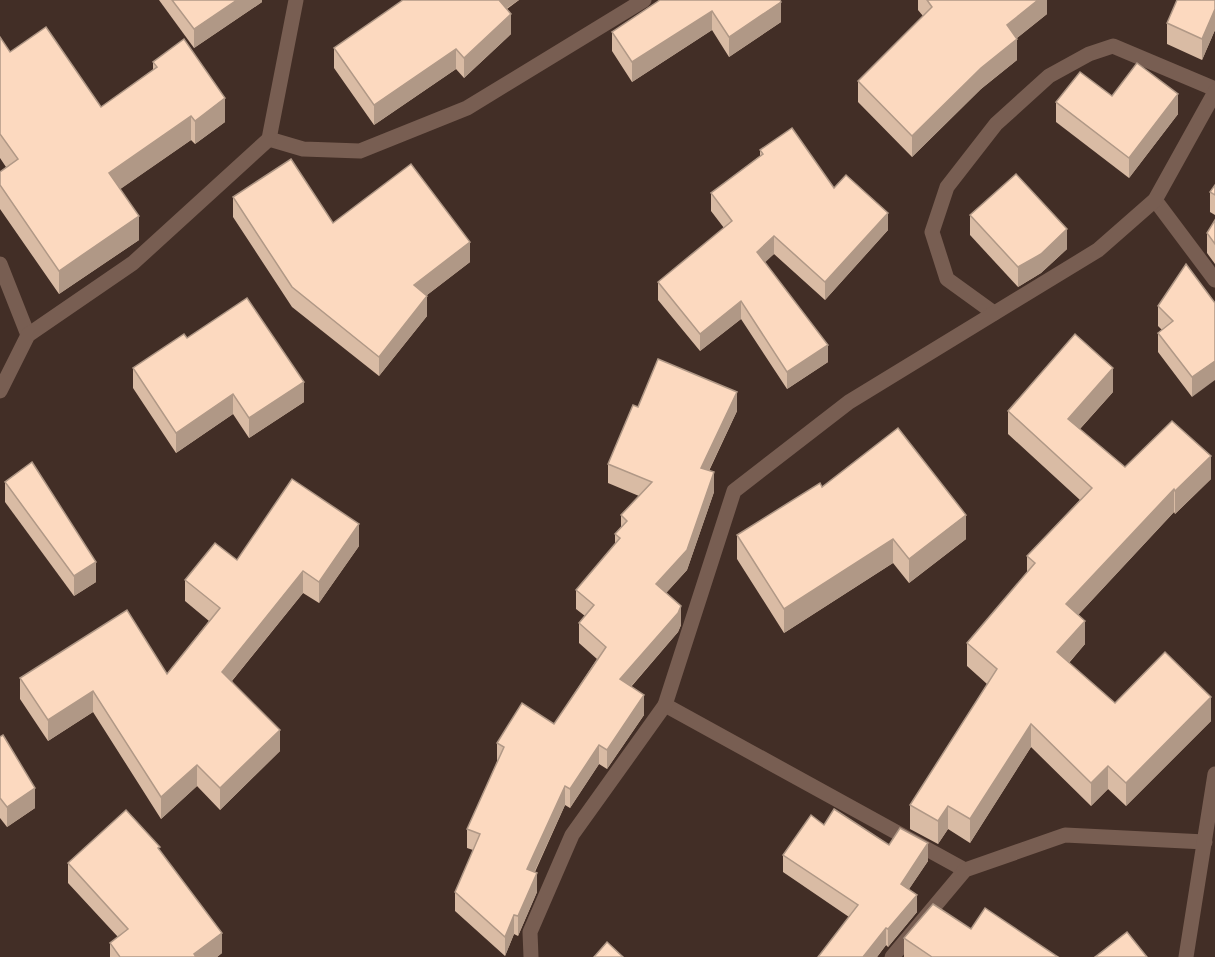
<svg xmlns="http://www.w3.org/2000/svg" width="1215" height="957" font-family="Lora,serif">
	<rect width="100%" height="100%" fill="#422e26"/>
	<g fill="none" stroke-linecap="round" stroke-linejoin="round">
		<g stroke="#785e52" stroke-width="15">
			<path d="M269,139L303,149L360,151L467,108L644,0"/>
			<path d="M1155,200L1215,280"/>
			<path d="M0,264L28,335"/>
			<path d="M994,313L947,279L932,232L947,187L996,124L1049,76L1089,54L1113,46L1215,89"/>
			<path d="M0,391L28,335L133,263L269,139L296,0"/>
			<path d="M665,705L965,870"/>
			<path d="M531,957L530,932L572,835L665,705L734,491L849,402L1098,250L1155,200L1215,92"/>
			<path d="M892,957L965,870L1065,835L1205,842"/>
			<path d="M1186,957L1215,774"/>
		</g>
	</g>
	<g fill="#d9bba4">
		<path d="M159,0H262V2L194,48Z"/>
		<path d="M403,0H519L507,9L511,34L464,78L456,69L374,125L334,68V48Z"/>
		<path d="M660,0L781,22L729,57L712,30L632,82L612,51V32Z"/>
		<path d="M918,0H1047V14L1017,38V60L981,89L912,157L858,102V81L923,16L918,10Z"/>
		<path d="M1215,0V30L1202,60L1167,44V23Z"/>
		<path d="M0,37L10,52L101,107L153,70V62L225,122L195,144L191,140L120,189L139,240L59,294L0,209V172L6,167L0,158Z"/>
		<path d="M1112,96L1178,114L1129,178L1056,122V102Z"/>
		<path d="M760,150L834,188L888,230L825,300L774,254L764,262L828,362L787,389L741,319L700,351L658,300V282L724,228L711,211V193L760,156Z"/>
		<path d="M1215,185V215L1210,212V192Z"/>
		<path d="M233,197L333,223L470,262L427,295V316L379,376L292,307L233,217Z"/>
		<path d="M970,215L1067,249L1041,273L1018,287L970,235Z"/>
		<path d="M1215,220V264L1207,253V233Z"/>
		<path d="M1215,303L1192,397L1158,352V333L1162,330L1158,326V306Z"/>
		<path d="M187,338L304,402L249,438L233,414L176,453L133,388V368Z"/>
		<path d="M1113,392L1080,429L1125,467L1211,479L1175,514L1174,512L1078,615L1085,644L1069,663L1115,703L1211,721L1126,806L1108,789L1091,806L1031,747L970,843L948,829L938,844L910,829V805L987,684L967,666V643L1027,573V556L1080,500L1008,434V411Z"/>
		<path d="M638,407L737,411L709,471L714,492L687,570L666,593L681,625L678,632L631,687L644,715L607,769L599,764L570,808L565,805L535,872L537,892L518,936L514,934L505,956L455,911V892L473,850L467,848V829L497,762V743L554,724L597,659L579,643V623L585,616L576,609V590L615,544V534L621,527V515L639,496L608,483V464Z"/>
		<path d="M5,482L96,582L74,596L5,502Z"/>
		<path d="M822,487L966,539L909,583L893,563L784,633L737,559V535Z"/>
		<path d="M359,546L319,603L303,593L232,681L280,751L220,810L197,786L161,819L93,712L48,741L20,699V678L167,674L209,621L185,601V580Z"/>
		<path d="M0,737L35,808L7,827L0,818Z"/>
		<path d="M824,825L889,845L928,861L909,889L917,912L888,947L886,945L877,957H818L849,917L783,872V855Z"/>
		<path d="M160,851L222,953L217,957H110V943L118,937L68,883V863Z"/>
		<path d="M971,929L1058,957H904V938Z"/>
	</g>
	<g fill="#b09886">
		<path d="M237,0H262V2L194,48V29Z"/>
		<path d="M495,0H519L495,16Z"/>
		<path d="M1038,0H1047V14L1007,46V25Z"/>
		<path d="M781,2V22L729,57V37Z"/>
		<path d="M1215,9V30L1202,60V39Z"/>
		<path d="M712,11V30L632,82V62Z"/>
		<path d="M511,14V34L464,78V58Z"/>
		<path d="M1017,39V60L981,89L912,157V136L981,68Z"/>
		<path d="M456,49V69L374,125V105Z"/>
		<path d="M1178,94V114L1129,178V158Z"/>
		<path d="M225,98V122L195,144V121Z"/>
		<path d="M191,116V140L109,197V173Z"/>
		<path d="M888,213V230L825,300V282Z"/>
		<path d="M139,216V240L59,294V271Z"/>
		<path d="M1067,229V249L1041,273L1018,287V267Z"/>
		<path d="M774,236V254L757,270V252Z"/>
		<path d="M470,242V262L414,305V285Z"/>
		<path d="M427,296V316L379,376V357Z"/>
		<path d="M741,301V319L700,351V334Z"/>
		<path d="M828,345V362L787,389V372Z"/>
		<path d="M1215,361V380L1192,397V377Z"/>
		<path d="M1113,368V392L1068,442V419Z"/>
		<path d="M304,382V402L249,438V418Z"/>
		<path d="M737,392V411L701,487V468Z"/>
		<path d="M233,394V414L176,453V433Z"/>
		<path d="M1211,456V479L1175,514V491Z"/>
		<path d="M714,472V492L687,570L656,604V584Z"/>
		<path d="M1174,489V512L1066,628V604Z"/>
		<path d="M966,515V539L909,583V559Z"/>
		<path d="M359,524V546L319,603V582Z"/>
		<path d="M893,539V563L784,633V609Z"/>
		<path d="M96,562V582L74,596V576Z"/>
		<path d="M303,571V593L222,693V672Z"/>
		<path d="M681,606V625L678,632L620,699V679Z"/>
		<path d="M1085,621V644L1057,676V652Z"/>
		<path d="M93,691V712L48,741V720Z"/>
		<path d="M644,695V715L607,769V750Z"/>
		<path d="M1211,697V721L1126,806V783Z"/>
		<path d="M1031,724V747L970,843V819Z"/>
		<path d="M280,730V751L220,810V788Z"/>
		<path d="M599,745V764L570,808V789Z"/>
		<path d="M197,765V786L161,819V797Z"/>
		<path d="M1108,766V789L1091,806V783Z"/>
		<path d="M565,786V805L527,888V869Z"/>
		<path d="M35,788V808L7,827V807Z"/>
		<path d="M948,806V829L938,844V821Z"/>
		<path d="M928,843V861L901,901V884Z"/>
		<path d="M537,873V892L518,936V916Z"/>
		<path d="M917,895V912L888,947V929Z"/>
		<path d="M514,915V934L505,956V937Z"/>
		<path d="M886,928V945L877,957H863Z"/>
		<path d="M222,933V953L217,957H194V954Z"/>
	</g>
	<g fill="#fcd9bf" stroke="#b09886" stroke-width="1.5">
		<path d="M172,0H237L194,29Z"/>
		<path d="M403,0H499L511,14L464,58L456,49L374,105L334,48Z"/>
		<path d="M660,0H780L781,2L729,37L712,11L632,62L612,32Z"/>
		<path d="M927,0H1038L1007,25L1017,39L981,68L912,136L858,81L932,7Z"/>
		<path d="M1177,0H1215V9L1202,39L1167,23Z"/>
		<path d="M46,27L101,107L157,67L153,62L184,39L225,98L195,121L191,116L109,173L139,216L59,271L0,185V172L18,159L0,134V37L10,52Z"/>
		<path d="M1137,63L1178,94L1129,158L1056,102L1080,72L1112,96Z"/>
		<path d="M792,128L834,188L846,175L888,213L825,282L774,236L757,252L828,345L787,372L741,301L700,334L658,282L732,221L711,193L763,154L760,150Z"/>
		<path d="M291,159L333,223L411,164L470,242L414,285L427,296L379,357L292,287L233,197Z"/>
		<path d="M1016,174L1067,229L1041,254L1018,267L970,215Z"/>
		<path d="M1215,185V195L1210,192Z"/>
		<path d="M1215,220V244L1207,233Z"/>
		<path d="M1186,264L1215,303V361L1192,377L1158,333L1173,321L1158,306Z"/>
		<path d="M247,298L304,382L249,418L233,394L176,433L133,368L184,334L187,338Z"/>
		<path d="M1075,334L1113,368L1068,419L1125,467L1172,421L1211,456L1175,491L1174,489L1066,604L1085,621L1057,652L1115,703L1165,652L1211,697L1126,783L1108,766L1091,783L1031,724L970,819L948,806L938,821L910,805L997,669L967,643L1035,563L1027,556L1092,488L1008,411Z"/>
		<path d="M658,359L737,392L701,468L714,472L687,550L656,584L681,606L678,613L620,679L644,695L607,750L599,745L570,789L565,786L527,869L537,873L518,916L514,915L505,937L455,892L480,834L467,829L504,747L497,743L522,703L554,724L606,647L579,623L594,605L576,590L620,538L615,534L627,521L621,515L652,482L608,464L633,405L638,407Z"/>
		<path d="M898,428L966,515L909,559L893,539L784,609L737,535L820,483L822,487Z"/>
		<path d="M32,462L96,562L74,576L5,482Z"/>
		<path d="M292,479L359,524L319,582L303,571L222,672L280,730L220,788L197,765L161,797L93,691L48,720L20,678L127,610L167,674L220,608L185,580L215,543L237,560Z"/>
		<path d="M3,735L35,788L7,807L0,798V737Z"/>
		<path d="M834,809L889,845L900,828L928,843L901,884L917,895L888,929L886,928L863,957H818L858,905L783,855L811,815L824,825Z"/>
		<path d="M126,810L160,847L158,848L222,933L194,954L196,957H120L110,943L128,929L68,863Z"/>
		<path d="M933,904L971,929L985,908L1058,957H932L904,938Z"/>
		<path d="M1127,932L1147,957H1095Z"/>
		<path d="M607,942L623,957H594Z"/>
	</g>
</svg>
